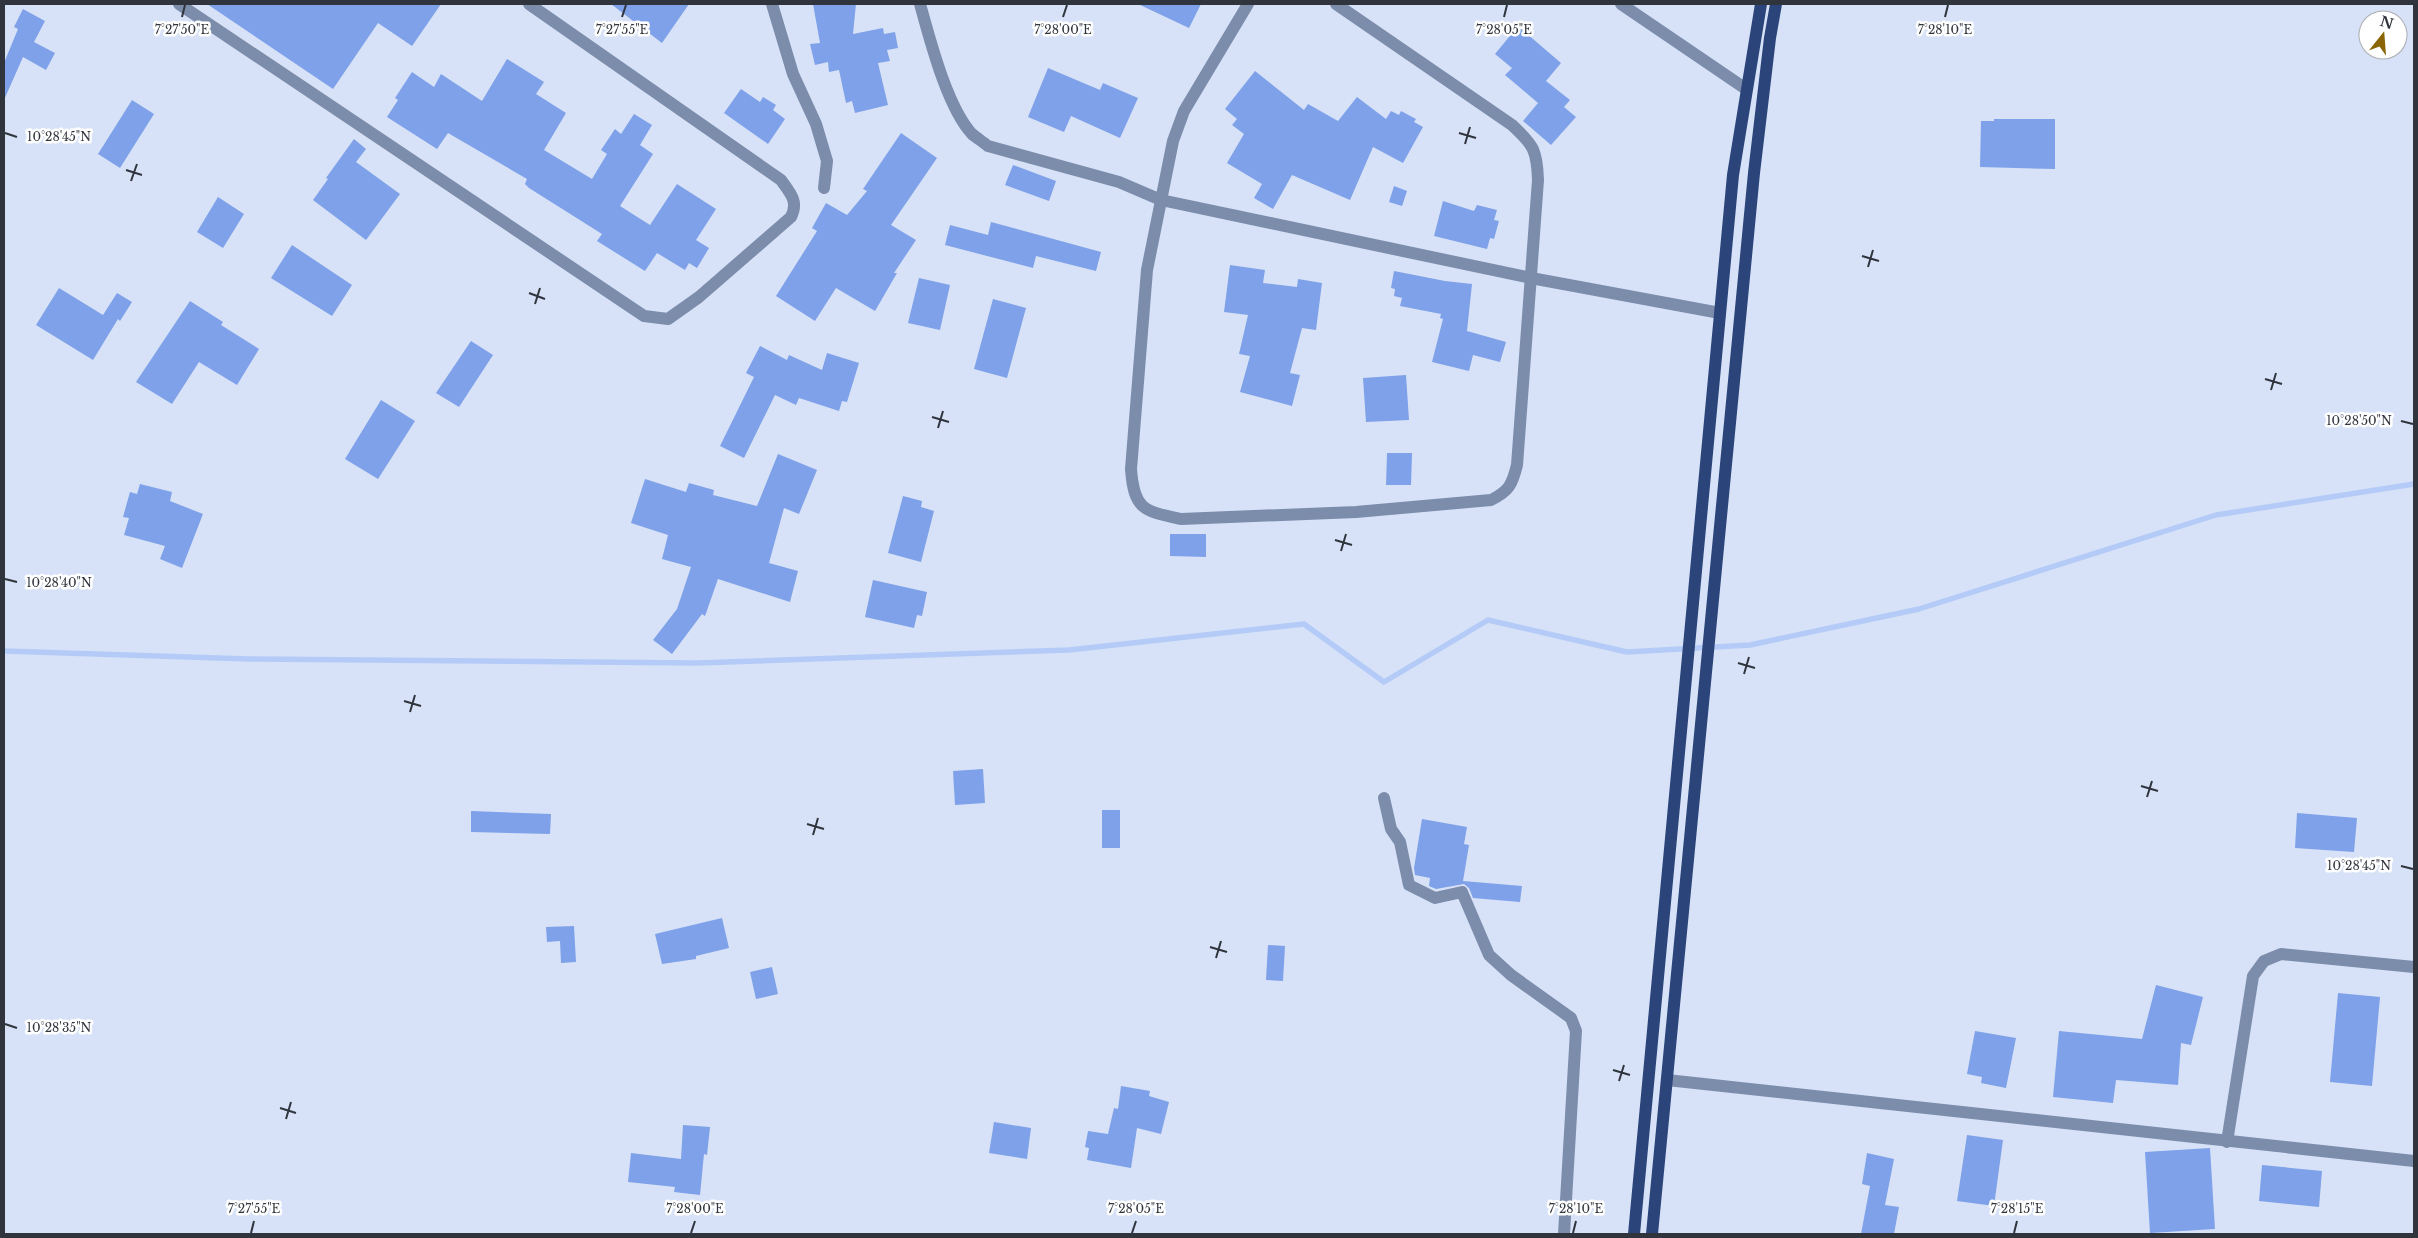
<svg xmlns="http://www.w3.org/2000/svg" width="2418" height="1238" font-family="'Libre Baskerville',serif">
	<rect width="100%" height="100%" fill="#d7e2f8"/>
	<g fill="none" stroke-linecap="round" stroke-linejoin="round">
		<path stroke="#b4cbf7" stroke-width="5.5" d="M4,651L249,659L697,663L1069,650L1304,624L1384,682L1488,620L1627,652L1750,645L1919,609L2216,515L2414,484"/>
	</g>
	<g fill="#7ea1e9">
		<path d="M207,4H441L412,46L378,23L333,89Z"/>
		<path d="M611,4H689L662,43Z"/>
		<path d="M813,4H856L853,34L883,28L884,34L895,32L898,48L887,50L890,61L878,63L888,105L855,113L852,101L846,103L839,70L829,72L828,62L815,65L810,44L820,43Z"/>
		<path d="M1138,4H1201L1189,28Z"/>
		<path d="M23,9L45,21L34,42L55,53L46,70L23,57L4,100V63L18,29L14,27Z"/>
		<path d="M1518,26L1561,63L1546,81L1570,100L1564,107L1576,117L1551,145L1523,121L1538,103L1505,75L1512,68L1495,54Z"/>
		<path d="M507,59L544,82L536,94L566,113L544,150L592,179L607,154L601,150L615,129L621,134L634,114L652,125L640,145L653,154L620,206L650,225L677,184L716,209L696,240L709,248L697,268L689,263L685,270L657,253L645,271L597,241L602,234L529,188L525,184L527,179L448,133L437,149L387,117L398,100L395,98L412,72L434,87L441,74L482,101Z"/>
		<path d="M1048,68L1100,90L1103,83L1138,98L1120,138L1071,116L1064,132L1028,117Z"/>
		<path d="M1255,71L1304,110L1308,104L1338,121L1357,97L1386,119L1391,111L1399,115L1401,111L1416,119L1414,122L1423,127L1403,163L1373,147L1350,200L1292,175L1273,209L1254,198L1262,184L1227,163L1244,134L1232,125L1237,119L1225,109Z"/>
		<path d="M741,89L760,102L763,97L776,105L773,110L785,119L768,144L724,113Z"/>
		<path d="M132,100L154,114L120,168L98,154Z"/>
		<path d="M1994,119H2055V169L1980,167L1981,121H1994Z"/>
		<path d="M901,133L937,158L891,225L916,240L894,273H897L875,311L836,288L815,321L776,296L817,231L812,228L826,203L847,215L867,191L863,189Z"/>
		<path d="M354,139L366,149L356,162L400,194L366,240L313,200L328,179L326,178Z"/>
		<path d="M1013,165L1056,181L1049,201L1005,185Z"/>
		<path d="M1394,186L1407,191L1402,206L1389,202Z"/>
		<path d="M218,197L244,214L223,248L197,232Z"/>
		<path d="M1443,201L1474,211L1477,205L1497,210L1494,220L1499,221L1494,239L1490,238L1487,249L1434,236Z"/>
		<path d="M991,222L1101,252L1096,271L1036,256L1033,268L945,245L950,225L988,235Z"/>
		<path d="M292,245L352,285L332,316L271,278Z"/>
		<path d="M1230,265L1265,270L1263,283L1297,287L1298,279L1322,283L1316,330L1302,328L1290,373L1300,375L1292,406L1240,392L1250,356L1239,354L1248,315L1224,312Z"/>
		<path d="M1394,271L1445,281L1472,284L1467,331L1506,342L1500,362L1473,355L1469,371L1432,362L1443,319L1440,318L1441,314L1400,306L1402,298L1394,296L1395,289L1391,288Z"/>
		<path d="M919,278L950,285L940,330L908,323Z"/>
		<path d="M59,288L103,315L117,293L132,302L120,321L118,319L93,360L36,325Z"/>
		<path d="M993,299L1026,308L1007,378L974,369Z"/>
		<path d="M190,301L223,322L221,325L259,349L237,385L199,362L172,404L136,382Z"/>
		<path d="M471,341L493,355L459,407L436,393Z"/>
		<path d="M760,346L787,360L789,355L822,370L827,353L859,363L847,402L842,401L839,411L799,398L796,405L775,395L744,458L720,446L754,377L746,373Z"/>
		<path d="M1406,375L1409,420L1366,422L1363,378Z"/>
		<path d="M381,400L415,421L378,479L345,459Z"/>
		<path d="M1387,453H1412L1411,485H1386Z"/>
		<path d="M778,454L817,470L799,514L784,508L769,563L798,571L790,602L718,579L705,616L702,614L672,654L653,640L677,609L691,567L662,559L668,535L631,523L645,479L686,492L689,483L714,490L713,495L757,506Z"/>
		<path d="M140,484L172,492L170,501L203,514L182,568L160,559L165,546L124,535L129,518L123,517L130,492L137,494Z"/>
		<path d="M903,496L922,501L921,507L934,511L921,562L888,553Z"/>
		<path d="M1170,534H1206V557L1170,556Z"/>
		<path d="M873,580L927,592L922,616L917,615L914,628L865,617Z"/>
		<path d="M983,769L985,803L955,805L953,771Z"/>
		<rect x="1102" y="810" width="18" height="38"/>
		<path d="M471,811L551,814L550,834L471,832Z"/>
		<path d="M2297,813L2357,818L2354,852L2295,848Z"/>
		<path d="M1422,819L1467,827L1464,844L1469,845L1463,881L1522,886L1520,902L1473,898L1469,888L1464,884L1436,889L1429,886L1430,878L1415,875L1414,868Z"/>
		<path d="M722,918L729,948L696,956V959L662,964L655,934Z"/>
		<path d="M574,926L576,962L561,963L560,941L547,942L546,927Z"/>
		<path d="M1268,945L1285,946L1283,981L1266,980Z"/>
		<path d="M772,967L778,994L756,999L750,972Z"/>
		<path d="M2156,985L2203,997L2191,1045L2181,1043L2178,1085L2116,1080L2113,1103L2053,1097L2059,1031L2142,1039Z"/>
		<path d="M2338,993L2380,997L2372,1086L2330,1082Z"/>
		<path d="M1975,1031L2016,1038L2006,1088L1981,1083L1982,1077L1967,1074Z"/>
		<path d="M1121,1086L1150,1091L1149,1096L1169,1102L1161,1134L1137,1128L1131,1168L1087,1160L1089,1148L1085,1147L1088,1131L1108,1134L1114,1108L1118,1109Z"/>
		<path d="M994,1122L1031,1128L1027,1159L989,1153Z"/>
		<path d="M683,1125L710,1127L707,1155L704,1154L700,1195L674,1192L675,1187L628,1182L631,1153L681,1159Z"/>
		<path d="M1967,1135L2003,1140L1994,1206L1957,1201Z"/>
		<path d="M2210,1148L2215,1229L2150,1233L2145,1152Z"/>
		<path d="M1867,1153L1894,1159L1885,1205L1899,1207L1894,1234H1861L1870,1186L1862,1184Z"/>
		<path d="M2262,1165L2322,1171L2319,1207L2259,1201Z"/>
	</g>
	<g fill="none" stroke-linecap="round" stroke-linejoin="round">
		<g stroke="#7c8cab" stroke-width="12">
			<path d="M179,4L644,316L668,319L699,297L791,217C799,201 790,193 781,180L529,4"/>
			<path d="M772,4L793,74L816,124L827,161L824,188"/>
			<path d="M920,4C930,40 947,107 972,134C977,138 983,142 988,146L1119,182L1161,200L1531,278L1720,313"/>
			<path d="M1248,4L1184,111L1173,141L1147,270L1131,469C1134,510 1144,511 1181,519L1356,512L1491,500C1509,491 1512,485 1517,465L1538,180C1537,151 1534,145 1512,125L1336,4"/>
			<path d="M1621,4L1746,89"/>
			<path d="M1384,798L1391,829L1400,842L1409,885L1435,898L1462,892L1489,955L1511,975L1571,1018L1576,1031L1564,1234"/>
			<path d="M1667,1080L2414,1161"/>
			<path d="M2227,1142L2253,976L2264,961L2281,954L2414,967"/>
		</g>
		<g stroke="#2b4479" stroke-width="12">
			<path d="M1634,1234L1733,175L1761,4"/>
			<path d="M1652,1234L1754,173L1770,38L1776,4"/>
		</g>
	</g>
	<path fill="none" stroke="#30353d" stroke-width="2" d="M182,17L185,5M622,17L626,5M1063,17L1067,5M1504,17L1507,5M1945,17L1948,5M5,133L17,137M1459,133L1476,138M1465,144L1470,127M126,170L142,175M131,181L137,164M1862,256L1879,261M1868,267L1873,250M529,293L545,299M535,304L540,288M2265,379L2282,384M2271,390L2276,373M932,417L949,422M2401,421L2413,424M938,428L943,411M1335,540L1352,545M1341,551L1346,534M5,579L17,582M1738,663L1755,668M1744,674L1749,657M404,701L421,706M410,712L415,695M2141,786L2158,791M2147,797L2152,781M807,824L824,829M813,835L818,818M2401,866L2413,869M1210,947L1227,952M1216,958L1221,941M5,1024L17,1028M1613,1070L1630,1075M1619,1081L1624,1065M280,1108L296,1113M286,1119L291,1102M251,1233L254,1221M691,1233L695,1221M1132,1233L1136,1221M1573,1233L1576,1221M2014,1233L2017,1221"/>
	<g font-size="12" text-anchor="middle" fill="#30353d" stroke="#fff" stroke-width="5" stroke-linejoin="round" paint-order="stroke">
		<text x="182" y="34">7°27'50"E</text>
		<text x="622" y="34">7°27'55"E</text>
		<text x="1063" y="34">7°28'00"E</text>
		<text x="1504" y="34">7°28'05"E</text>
		<text x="1945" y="34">7°28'10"E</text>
		<text x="59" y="141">10°28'45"N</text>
		<text x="2359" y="425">10°28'50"N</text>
		<text x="59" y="587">10°28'40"N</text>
		<text x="2359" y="870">10°28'45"N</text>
		<text x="59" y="1032">10°28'35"N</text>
		<text x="254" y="1213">7°27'55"E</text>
		<text x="695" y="1213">7°28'00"E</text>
		<text x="1136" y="1213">7°28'05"E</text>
		<text x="1576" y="1213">7°28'10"E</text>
		<text x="2017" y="1213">7°28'15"E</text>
	</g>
	<rect width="2418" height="1238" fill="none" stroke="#30353d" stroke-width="10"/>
	<g transform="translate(2383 35) rotate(17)"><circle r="24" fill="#ffffff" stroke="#acaeb1"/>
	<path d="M0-4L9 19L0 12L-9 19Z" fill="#896503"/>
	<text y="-8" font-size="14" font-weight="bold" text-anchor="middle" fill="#30353d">N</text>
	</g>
</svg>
